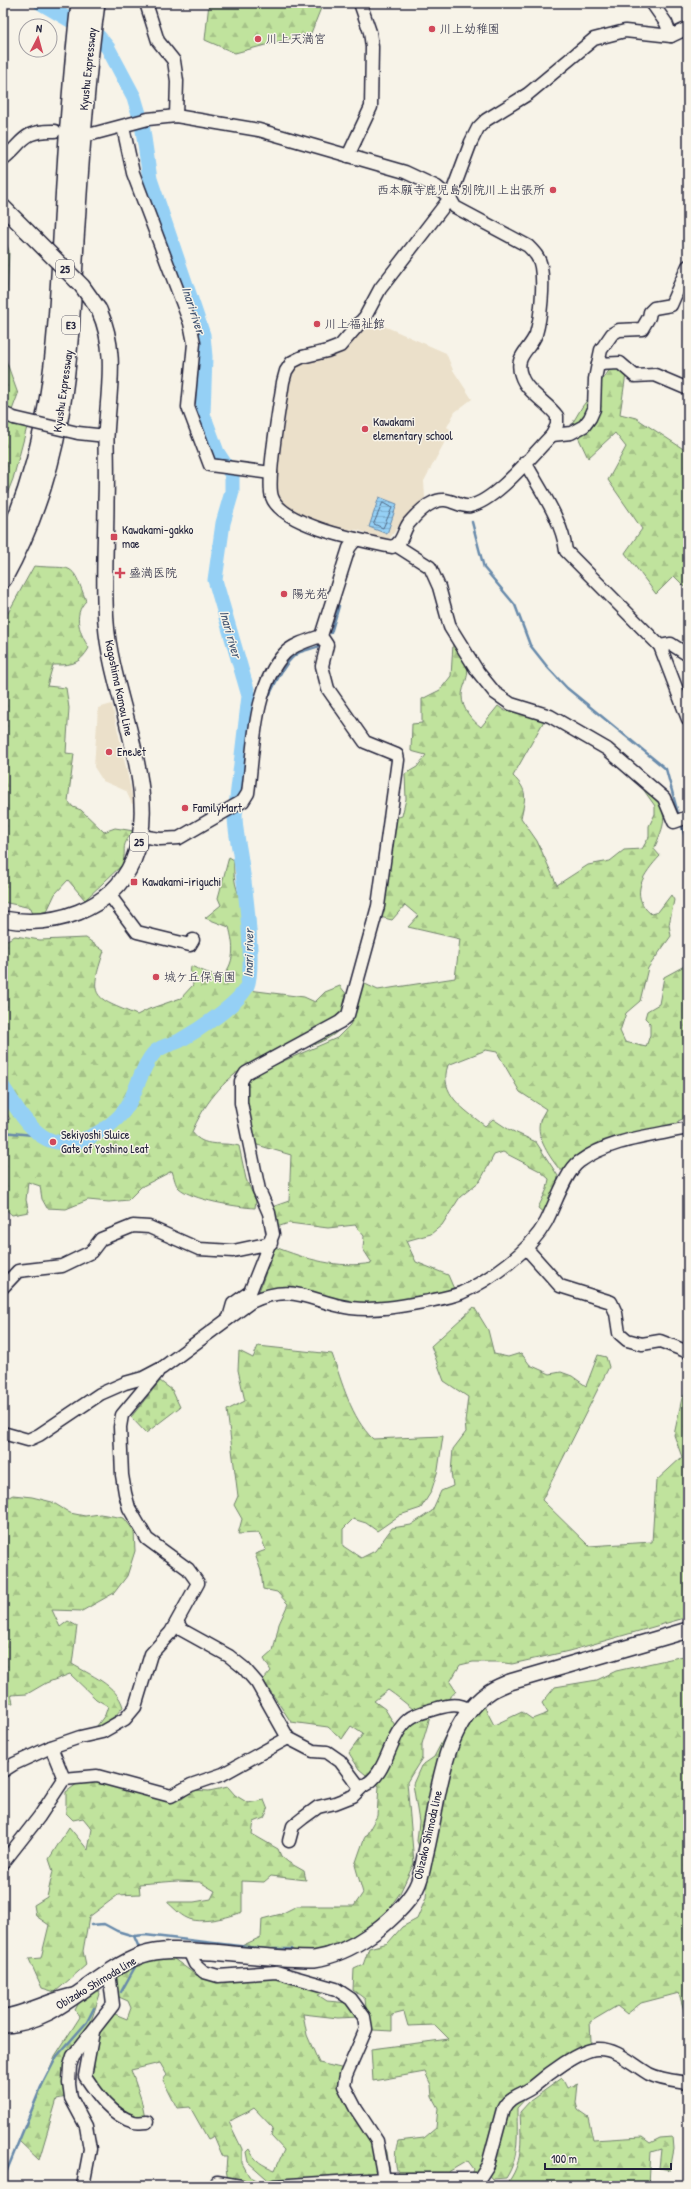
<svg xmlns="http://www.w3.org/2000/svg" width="691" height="2189" font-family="'Patrick Hand','Klee One',sans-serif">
	<defs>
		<pattern id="forest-firs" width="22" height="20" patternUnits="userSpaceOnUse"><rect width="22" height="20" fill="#c0e39d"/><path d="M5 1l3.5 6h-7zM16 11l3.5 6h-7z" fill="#a5c288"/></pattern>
		<pattern id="cemetery-stones" width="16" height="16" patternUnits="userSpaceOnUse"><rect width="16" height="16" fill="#c0e39d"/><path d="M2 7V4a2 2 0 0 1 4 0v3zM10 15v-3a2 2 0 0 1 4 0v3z" fill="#a5c288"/></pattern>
		<pattern id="water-rules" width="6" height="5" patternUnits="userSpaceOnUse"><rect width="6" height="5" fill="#95d0f5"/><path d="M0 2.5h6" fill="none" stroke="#80b2d3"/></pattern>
	</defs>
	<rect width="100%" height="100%" fill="#f7f3e8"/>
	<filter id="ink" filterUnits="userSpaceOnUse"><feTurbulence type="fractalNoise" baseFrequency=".025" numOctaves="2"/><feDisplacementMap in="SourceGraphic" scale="8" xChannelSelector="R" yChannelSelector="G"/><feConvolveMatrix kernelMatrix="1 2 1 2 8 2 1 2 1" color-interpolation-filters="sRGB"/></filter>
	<g filter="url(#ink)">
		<g fill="#ebe0ca">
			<path d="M368,319L446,353L453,370L472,399L455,412L447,427L451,430L424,481L425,498L409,512L390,538L383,539L358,530L337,529L294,513L282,504L275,493L284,403L290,371L296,364L311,359Z"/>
			<path d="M112,704L134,804H132L126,791L103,781L94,767L98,708Z"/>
		</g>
		<g fill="url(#forest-firs)" stroke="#71826c">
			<path d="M209,3H323L311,33L235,53L205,40Z"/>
			<path d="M3,234L9,251L6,325L3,332Z"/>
			<path d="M3,352L18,394L8,421L27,427L13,479L3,504Z"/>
			<path d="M627,367L620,414L636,418L688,452V590L674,576L656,594L625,553L642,529L608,480L626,447L615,433L588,458L572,424L582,407L611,368Z"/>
			<path d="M34,566C73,570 71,559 86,601C72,615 80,634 89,648C79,665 71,665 53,665L47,686L66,688L69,708L66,753L74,754L68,801L73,807L81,810L104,832L115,828L134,831C118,849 128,847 122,865L85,900L68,880L55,894L47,911L33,915L31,908L3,902V622Z"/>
			<path d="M453,644C457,651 465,659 467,666C470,677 462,686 462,696C462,709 472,720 481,727L498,706L505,711L531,709L545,719L513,776C529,791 525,798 521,818L537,841L557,885L588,865L610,861L624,850L642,849L649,837V826L655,814V806L643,789L653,792C669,817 665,823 654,849L660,856C644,873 628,895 651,914L658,912L671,895L674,900L669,925L671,936L648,968L640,1001L626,1013L620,1031L625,1042L646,1047L650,1035V1023L645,1018L647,1011L659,1004L664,977L688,964V1117L678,1121L677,1127C636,1133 590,1136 563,1170H560C551,1159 535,1137 540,1121C541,1117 544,1113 546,1109L520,1092L497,1052L486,1050L448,1065C438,1094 464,1109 485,1126L493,1119L508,1129L536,1142L558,1176L556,1189L545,1214L538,1208L547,1189L549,1179L540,1171L503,1152L494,1155L480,1181L460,1197L442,1225L431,1234L406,1241L416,1262L448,1275L454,1289L417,1301L365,1304L344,1301L310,1291L290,1290L257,1297L275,1247C306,1259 338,1269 372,1263L363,1249L364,1236L355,1225L328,1228L289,1223L277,1227L272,1207L289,1201L291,1155L254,1144C250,1126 238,1096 248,1079C250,1075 255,1074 258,1072L337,1038L350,1025L357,1009V1003L352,982L365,984L378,990L455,978L460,939L408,927L418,916L405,905L392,920L380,917L387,820L402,816L406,799L405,774L417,767L426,755L411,751L412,724L422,723V699L440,690L451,676Z"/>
			<path d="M229,857L234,860C233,876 235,891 244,904C247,909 252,915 254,920C258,935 256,977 249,990L304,997L315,1002L325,992L340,986L347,995L352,1013C333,1052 284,1048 249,1065C223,1079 203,1106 192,1132C204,1149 222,1141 239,1146L246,1179L256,1201L255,1208C237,1207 192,1200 179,1188C175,1185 174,1176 172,1171L141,1187L128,1200L109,1202L88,1200L66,1209L47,1208L42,1199L40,1186L28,1182L26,1200L29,1212L12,1215L3,1207V1121L10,1119L3,1108V942L15,936L40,940L86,938L104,951C88,998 93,997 137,1015L149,1009L181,998L193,985L190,976L191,966L220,978C236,965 234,945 229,927L205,918L221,905L218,898Z"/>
			<path d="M474,1307L488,1330L494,1354L508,1357L521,1353L530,1365L550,1374L561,1372L572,1376L586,1386L598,1355L606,1357L609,1367L542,1500L589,1546L652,1542L656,1481L682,1457L674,1435L682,1398L688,1391V1617L569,1651L512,1664L497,1662H473L460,1665L450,1682L456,1691C448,1701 427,1717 413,1709C405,1703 397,1696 388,1690L374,1701L385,1709L396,1727L430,1717L422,1744V1758L407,1782L414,1863L400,1893L387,1911L372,1926L343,1941L314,1952L235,1949L261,1937L262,1919L281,1914L297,1906H354L363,1893L355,1865L364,1839L377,1816L379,1786L359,1769L349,1753L363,1734L351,1726L342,1739L328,1727L291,1722L263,1680L271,1671L264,1659L273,1651L279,1624L288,1604L277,1592L263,1589L261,1571L255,1554L266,1550L259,1533L238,1534L242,1519L234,1505L238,1496L227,1410L245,1401L238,1370L239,1351L253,1358L258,1346L332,1354C342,1382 351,1418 373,1439L443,1436L438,1470L431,1492L421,1508L400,1515L377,1531L366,1523L353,1519L343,1529V1546L361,1558L375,1551L392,1528L411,1525L432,1511L441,1491L453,1486L451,1472L453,1449L466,1432L465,1422L468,1397L444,1381L431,1346Z"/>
			<path d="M13,1495L32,1497L52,1502L70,1513L85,1516L100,1514L124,1518L134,1531L135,1551L127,1576L114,1593L82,1611L52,1610L60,1627L68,1621L77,1626L72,1664C90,1675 117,1685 123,1707L115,1716L94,1730L105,1715L108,1706L96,1699L70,1674L46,1683L27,1694L11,1695L13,1703H3V1500Z"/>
			<path d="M688,1655V2025L679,1993L641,2003L627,2014L617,2006L590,2022L591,2041L586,2057L527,2097L517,2108C517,2132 520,2157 506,2178L492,2179L481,2166L478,2175L470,2177L473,2169L467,2161L426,2185L403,2184C395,2171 393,2156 398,2141L424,2138L436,2128L438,2108L432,2097L431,2085L425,2072L373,2081L371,2049L449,2039L435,2025L408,2026L404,2012L392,2015V2031L373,2030L368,2025L365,1999L353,1990L354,1969L363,1965L369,1948L388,1943L402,1927L417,1919L426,1898L428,1870L417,1841L419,1822L413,1784L421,1766L434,1757L445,1736L483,1704L494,1725L522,1712L532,1719L548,1713L542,1703L555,1687L597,1680L616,1671Z"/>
			<path d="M94,1779L168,1799H182L193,1790L209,1791L228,1787L235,1795L248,1803L264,1800L268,1810L264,1818L254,1822L252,1834L278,1849L281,1856L288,1862L304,1871L306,1880L271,1876L264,1882L242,1881V1912C230,1917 200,1925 187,1918C180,1915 173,1907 167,1902H194L211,1899L215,1891L200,1882L177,1881L139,1884L140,1894L118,1895L89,1917L83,1951L86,1965L55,1992L42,1988L29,1959L41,1958L49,1925L36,1916L34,1905L47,1897L53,1871L49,1859L69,1827L88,1850L92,1829L83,1818L73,1820L66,1813V1792L78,1783Z"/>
			<path d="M170,1956L196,1975L208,1979L283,1974L327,1991L318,1995L327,2001L349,2003L359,2017L338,2018L303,2014L307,2035L319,2063L345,2069L350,2092L380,2136L387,2152L390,2174L275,2186L248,2162L246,2152L249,2149C255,2161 262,2165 275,2170L284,2150L271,2136L273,2128L254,2108C246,2114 237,2116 229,2122L242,2149V2163L249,2176L266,2185L228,2181L226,2169L227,2157H223L214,2136L208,2139L190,2107L177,2108L163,2080L167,2075L160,2063L131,2070L141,2099L146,2123C124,2111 105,2098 90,2077L93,2049L105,2010L127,2019L131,2008L128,2001L112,1994L118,1972L141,1959Z"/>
			<path d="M97,1988L100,1994L66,2097L57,2099L39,2160L19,2141L55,2056L80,2017L75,2010L83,1995Z"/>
			<path d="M562,2078L567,2088L578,2084L576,2103L578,2110L588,2117L593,2140L642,2137L650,2143L660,2138L673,2137L674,2149L670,2170L659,2168L661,2149L651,2152L649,2185L653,2186H518L509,2181C524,2160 521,2136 520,2112L530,2101Z"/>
		</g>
		<path fill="url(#cemetery-stones)" stroke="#71826c" d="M160,1381L172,1390L180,1407L146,1433L131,1417Z"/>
		<path fill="url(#water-rules)" stroke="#678aab" d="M379,497L397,504L387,534L369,527Z"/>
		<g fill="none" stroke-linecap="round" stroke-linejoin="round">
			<path stroke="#506885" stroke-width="1" d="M383,503L392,508L383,528L374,524Z"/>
			<g stroke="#678aab" stroke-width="2.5">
				<path d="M472,522L484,568L515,605L530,645L549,669L567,688L666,769L679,817"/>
				<path d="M331,633L339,606"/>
				<path d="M269,696C276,682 285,660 300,652C307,649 314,649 321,645"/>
				<path d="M247,708L254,704"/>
				<path d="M681,823L688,848"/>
				<path d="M3,1132L42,1136"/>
				<path d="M91,1925L104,1924L117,1931L134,1936L140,1950"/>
				<path d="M134,1936L145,1935L266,1949H292"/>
				<path d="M121,1992L135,1967"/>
				<path d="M3,2180L41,2087L57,2056L87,2022L94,2008"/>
			</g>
			<path stroke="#95d0f5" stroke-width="15" d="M3,1087C14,1104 25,1124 42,1136C70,1155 113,1130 128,1105C137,1090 141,1068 153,1054C160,1046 170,1045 179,1041C197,1031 239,1004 247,986C251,976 250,961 250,950C249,918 245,886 240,854C238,841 235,829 235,815L249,696L215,580L223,523L232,492V475L217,452L203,414L205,357L203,335L150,179L142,124L134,97L108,48L99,37L41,3"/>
			<g stroke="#22223b" stroke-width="15">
				<g id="minor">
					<path d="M146,3L158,41L174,61L177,81L176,116"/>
					<path d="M652,3L666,23L671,36"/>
					<path d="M123,127L133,173L190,323L194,343L188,407L210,465L271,473"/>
					<path d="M92,134L148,119L176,116L259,130L405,172L437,187L450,198L455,207L528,246C534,252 540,258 541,267C544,284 541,317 536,334C530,350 514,356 521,375C526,392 547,402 557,416V425L552,435C532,455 497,500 470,506C458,508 448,494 432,503C423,507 415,516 409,523C403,531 403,543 392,547C364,541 282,526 272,497C266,480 280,404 283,382L286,371L292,362L302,357L327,351L340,346L365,317L380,289L450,198L471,142L478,128L486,120L528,94L594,39L625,31L671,36L688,28"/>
					<path d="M348,156L371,107L372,47L370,32L360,3"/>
					<path d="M3,159C24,142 22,130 55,131"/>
					<path d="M598,364L620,363L635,376L655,375L688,389"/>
					<path d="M3,413L14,418"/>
					<path d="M78,433L106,436"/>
					<path d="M552,435L571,433L584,426L590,418L594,409L595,379L598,364L601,350L612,334L619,330L642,329L649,317L650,312L654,308L671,305L688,266"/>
					<path d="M525,462C540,490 562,519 566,551L660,646L688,719"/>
					<path d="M397,546L430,567L439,587L450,627L478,672L495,693L511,704L550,716L607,749L664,798L674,822L688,817"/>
					<path d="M660,646L671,644L688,655"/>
					<path d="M141,836L160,839L179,838L243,801L248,793C254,749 253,687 285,653C294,644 310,640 321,636"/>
					<path d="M108,893L137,932L190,945L193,940"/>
					<path d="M526,1248L560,1286L611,1302L616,1313L619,1333L627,1340L642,1344L660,1341L688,1352"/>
					<path d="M3,1287L18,1271L62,1266L91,1252L101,1239L133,1226L149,1227L199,1249L233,1251L271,1243"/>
					<path d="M229,1318L233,1304L250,1292L273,1234L269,1213L259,1190L241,1103V1081L246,1073L340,1022L348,1015L378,906L398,760L397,755L365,742L328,689L322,666L327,645L321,636L349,548L356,539"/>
					<path d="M3,1433L28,1440L39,1435L100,1394L125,1383L143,1378L162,1368L251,1302C294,1282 310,1302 351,1308C378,1311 402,1306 429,1301C439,1299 451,1297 461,1293C490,1280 530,1251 546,1222C554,1207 566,1171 579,1162C610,1139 652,1136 688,1128"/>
					<path d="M177,1622L182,1630L229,1656L244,1668L257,1683L288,1738L313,1751L327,1752L340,1761L358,1785L363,1786C389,1774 387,1737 409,1719C416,1713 429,1711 438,1708C449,1705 459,1703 470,1710"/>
					<path d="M3,1771L14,1764L51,1747L80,1737L102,1732L125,1719L135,1707L151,1654L171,1632L198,1583L188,1569L147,1539L129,1508L125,1493L122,1475L120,1427L122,1415L157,1373"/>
					<path d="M64,1779L97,1776L171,1796L191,1785L223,1774L288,1738"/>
					<path d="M289,1841L293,1826L303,1818L318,1807L335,1803L353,1796L363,1786"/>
					<path d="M3,1863L39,1817L64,1779L51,1747"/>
					<path d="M189,1951L195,1964L204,1972L218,1976L276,1972L336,1989L351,1999L364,2017L366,2029L346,2075L344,2086L356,2109L377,2141L384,2179"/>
					<path d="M3,2016C28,2012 51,1998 76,1994"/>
					<path d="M93,2032L85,2076C97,2094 112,2116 134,2122C137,2123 143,2122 147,2122"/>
					<path d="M83,2186L90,2149L86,2126L71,2098L69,2083L70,2066L73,2056L113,2005L110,1980L106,1974"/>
					<path d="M216,2186L217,2182L241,2186"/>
					<path d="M274,2186L384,2179H479L488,2165L503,2109C510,2095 523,2095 534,2086C548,2074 579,2050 597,2049C617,2048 633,2065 649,2074C661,2080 675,2081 688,2083"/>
				</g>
			</g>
			<g stroke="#22223b" stroke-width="18">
				<g id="major">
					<path d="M3,207L27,231"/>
					<path d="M3,919C53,928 111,911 133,861C163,792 111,697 106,623C103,582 106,542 106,501C107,480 106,458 106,437C108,392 118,352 99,310"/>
					<path d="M3,2025C57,2024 94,1972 142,1955C164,1948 189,1951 212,1952C246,1955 280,1959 314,1959C334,1956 353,1947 370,1935C385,1925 407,1905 416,1888C421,1879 423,1866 425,1856C439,1803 439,1728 488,1693C494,1688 503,1685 510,1682L688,1630"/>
				</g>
			</g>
			<g stroke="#22223b" stroke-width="20">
				<g id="highway">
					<path d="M3,549C52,446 56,350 62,239C66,160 71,81 80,3"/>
					<path d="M3,579C65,466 69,365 75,240C80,161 85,82 96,3"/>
				</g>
			</g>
			<use href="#minor" stroke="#f7f3e8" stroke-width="12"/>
			<use href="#major" stroke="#f7f3e8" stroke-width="15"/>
			<use href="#highway" stroke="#f7f3e8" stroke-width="17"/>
			<g stroke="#22223b" stroke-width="15" stroke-linecap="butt">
				<path id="minor-bridge" d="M14,418L78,433"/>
			</g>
			<g stroke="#22223b" stroke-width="18" stroke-linecap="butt">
				<path id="major-bridge" d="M27,231L82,286L99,310"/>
			</g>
			<use href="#minor-bridge" stroke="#f7f3e8" stroke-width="12"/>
			<use href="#major-bridge" stroke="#f7f3e8" stroke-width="15"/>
		</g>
	</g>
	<g fill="#d1495b" stroke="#f7f3e8" stroke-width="1.5">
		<circle cx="432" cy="29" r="4"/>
		<circle cx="258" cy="39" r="4"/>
		<circle cx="553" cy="190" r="4"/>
		<circle cx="317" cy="324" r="4"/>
		<circle cx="365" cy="429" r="4"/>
		<rect x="110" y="533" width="8" height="8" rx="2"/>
		<path d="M118 567h4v4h4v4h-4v4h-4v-4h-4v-4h4z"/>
		<circle cx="284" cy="594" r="4"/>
		<circle cx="109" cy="752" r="4"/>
		<circle cx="185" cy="808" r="4"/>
		<rect x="130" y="878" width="8" height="8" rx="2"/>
		<circle cx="156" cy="977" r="4"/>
		<circle cx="53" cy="1142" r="4"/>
	</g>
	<g text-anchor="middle" stroke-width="3" stroke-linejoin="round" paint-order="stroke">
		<g fill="#f7f3e8" stroke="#62616f" stroke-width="1">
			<rect x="56" y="260" width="18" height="18" rx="3"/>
			<rect x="62" y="316" width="18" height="18" rx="3"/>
			<rect x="130" y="833" width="18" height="18" rx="3"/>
		</g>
		<g font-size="11" font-weight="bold" fill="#22223b">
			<text x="65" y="273">25</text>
			<text x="71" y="329">E3</text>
			<text x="139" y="846">25</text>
		</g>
		<g font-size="12" fill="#22223b" stroke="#f7f3e8" text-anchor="start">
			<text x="440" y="33">川上幼稚園</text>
			<text x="266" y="43">川上天満宮</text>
			<text x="545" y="194" text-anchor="end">西本願寺鹿児島別院川上出張所</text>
			<text x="325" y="328">川上福祉館</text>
			<text x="373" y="426">Kawakami<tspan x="373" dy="14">elementary school</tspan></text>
			<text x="122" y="534">Kawakami-gakko<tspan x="122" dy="14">mae</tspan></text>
			<text x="129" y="577">盛満医院</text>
			<text x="292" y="598">陽光苑</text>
			<text x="117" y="756">EneJet</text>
			<text x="193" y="812">FamilyMart</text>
			<text x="142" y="886">Kawakami-iriguchi</text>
			<text x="164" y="981">城ケ丘保育園</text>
			<text x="61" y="1139">Sekiyoshi Sluice<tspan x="61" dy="14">Gate of Yoshino Leat</tspan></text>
		</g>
		<g font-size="12" fill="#22223b" stroke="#f7f3e8">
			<text transform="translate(88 69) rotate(-84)" y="4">Kyushu Expressway</text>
			<text transform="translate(63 391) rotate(-82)" y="4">Kyushu Expressway</text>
			<text transform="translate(119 688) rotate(78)" y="4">Kagoshima Kamou Line</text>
			<text transform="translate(428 1835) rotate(-77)" y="4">Obizako Shimoda line</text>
			<text transform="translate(96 1983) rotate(-31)" y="4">Obizako Shimoda line</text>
		</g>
		<g font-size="13" font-style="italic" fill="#445673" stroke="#f7f3e8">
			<text transform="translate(194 310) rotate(72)" y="5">Inari river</text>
			<text transform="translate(231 634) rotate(74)" y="5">Inari river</text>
			<text transform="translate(248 953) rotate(-89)" y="5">Inari river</text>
		</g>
	</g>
	<rect width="691" height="2189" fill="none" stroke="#f7f3e8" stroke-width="16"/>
	<rect x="8" y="8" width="675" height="2173" fill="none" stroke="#22223b" stroke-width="1.5" filter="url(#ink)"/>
	<g transform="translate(38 38) rotate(6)"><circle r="19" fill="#f7f3e8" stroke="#a29fa3"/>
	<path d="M0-3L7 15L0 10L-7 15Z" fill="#d1495b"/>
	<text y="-6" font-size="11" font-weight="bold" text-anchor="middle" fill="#22223b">N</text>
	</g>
	<path d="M545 2163v6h126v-6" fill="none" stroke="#22223b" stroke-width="2"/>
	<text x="551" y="2163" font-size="12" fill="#22223b" stroke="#f7f3e8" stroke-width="3" paint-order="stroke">100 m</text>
</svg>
